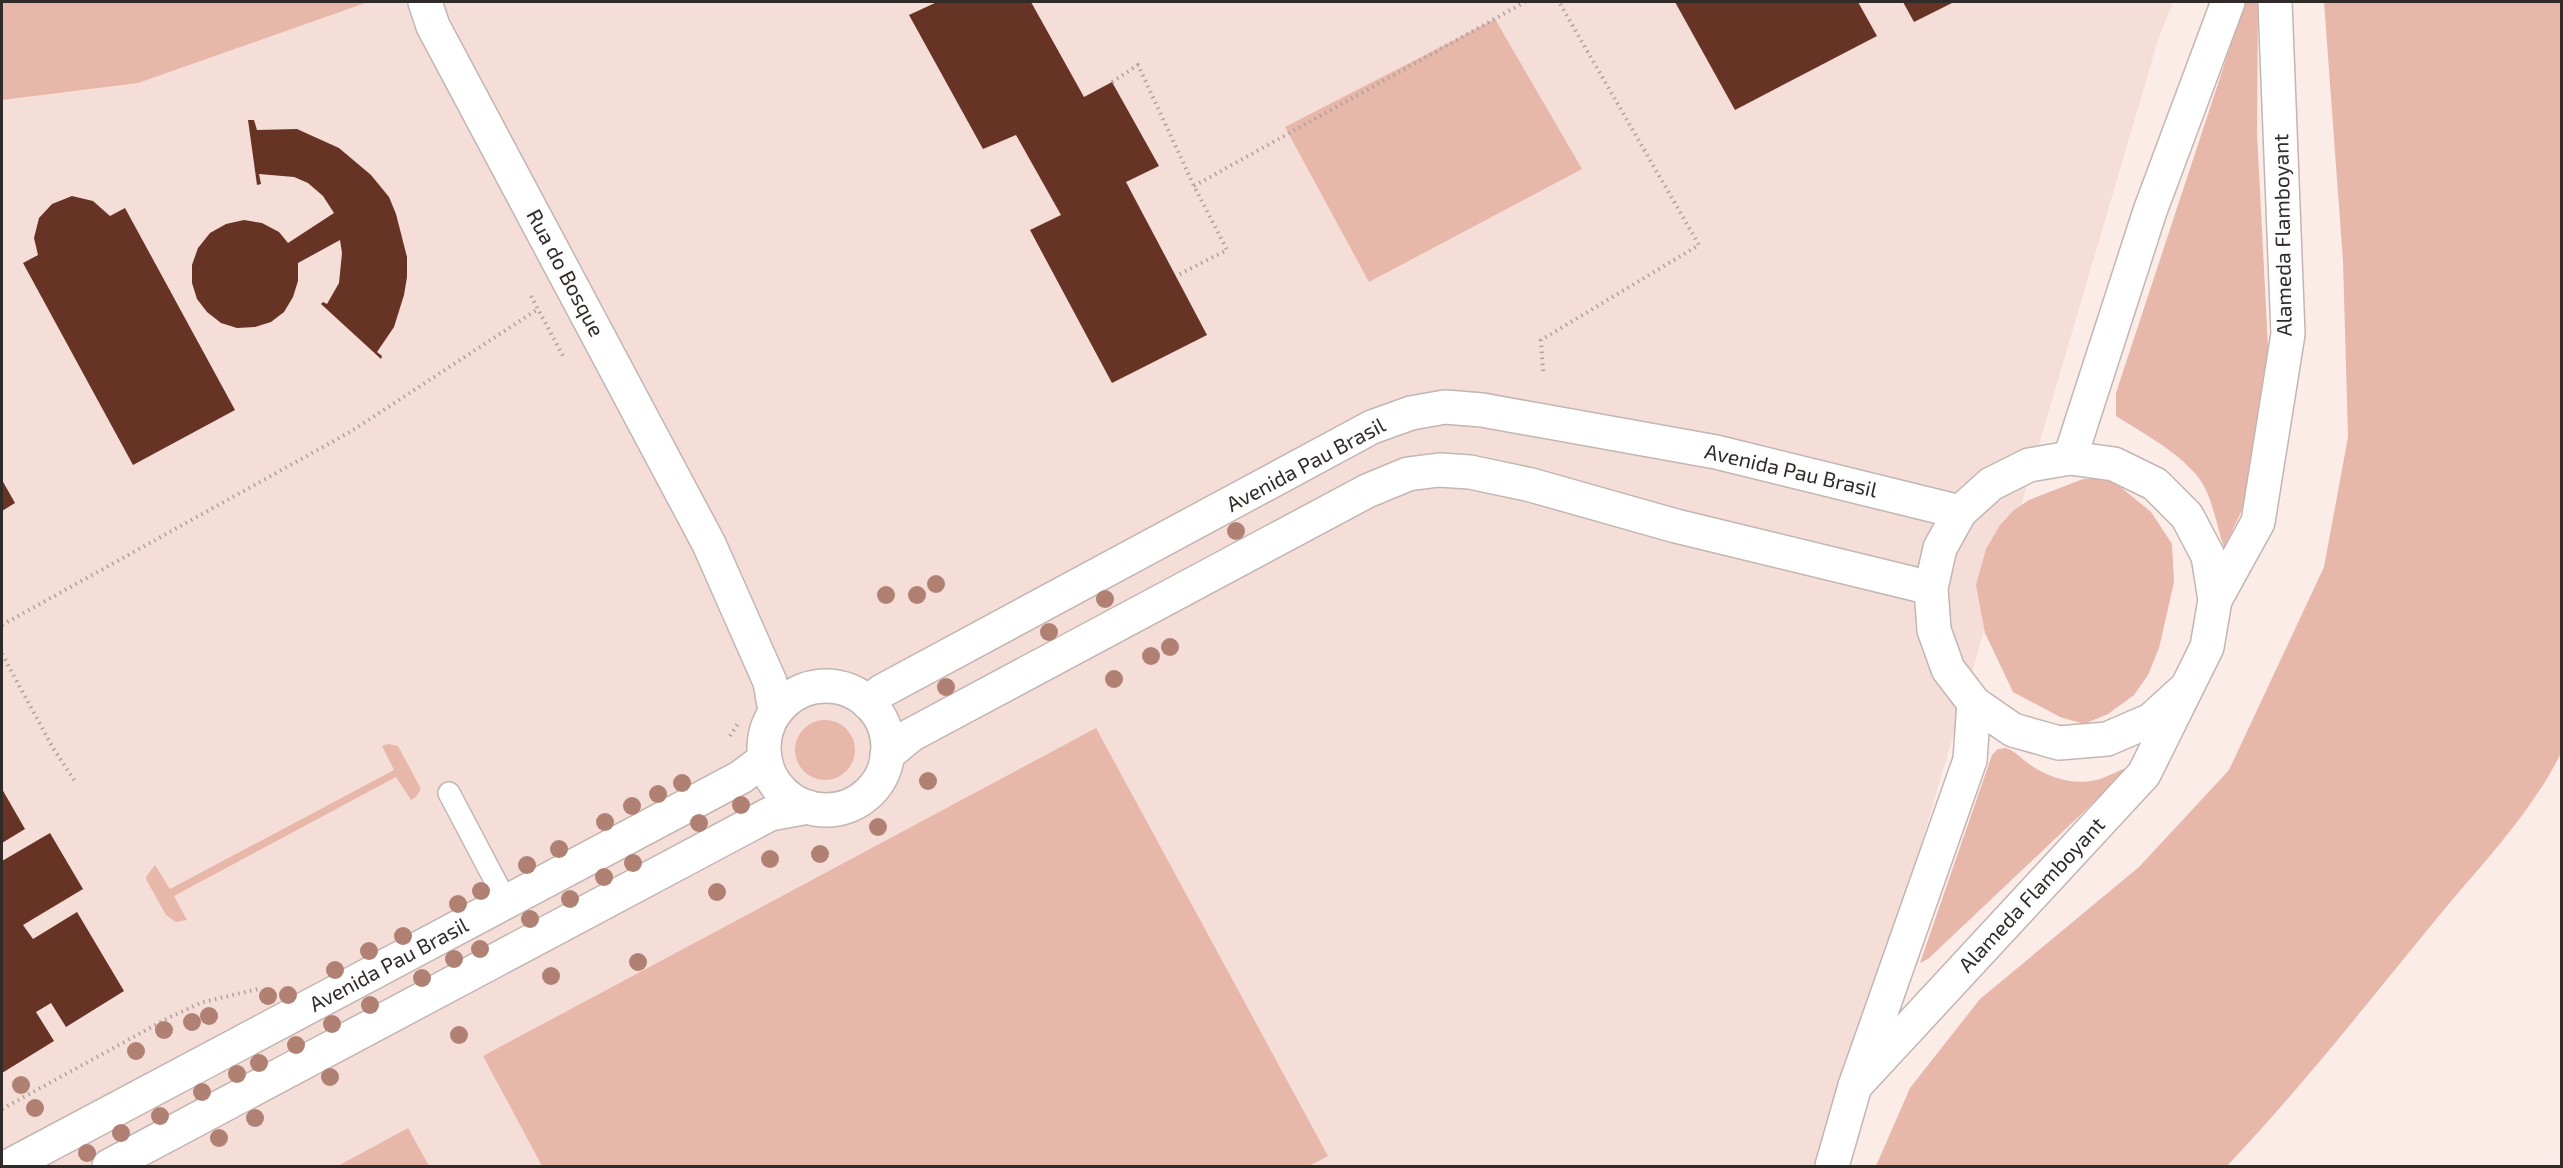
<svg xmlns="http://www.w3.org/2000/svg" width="2563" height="1168" font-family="'Exo 2',sans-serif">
	<rect width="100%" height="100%" fill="#fbece8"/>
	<path fill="#f5ded8" d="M2,2H2173L2159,37L1855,1069L1824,1166H2Z"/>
	<g fill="#e7b7aa">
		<path d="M2,2H368L138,83L2,100Z"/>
		<path d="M2245,2H2258L2257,133L2269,366L2255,456L2242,510L2224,548C2218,529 2214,508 2206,490C2191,458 2144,434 2116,416V393Z"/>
		<path d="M2324,2H2561V753C2530,816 2477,869 2433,923C2365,1006 2300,1089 2227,1166H1876L1910,1088L1980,999L2139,867L2229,770L2324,567L2348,437L2343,261Z"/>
		<path d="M1495,19L1582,169L1369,282L1285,127Z"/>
		<path d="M2083,479H2108L2123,489L2151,512L2172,544L2174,582L2159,648L2148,675L2134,695L2108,714L2084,724L2060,717L2013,692L1985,633L1976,585L1986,549L2000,525L2014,510L2029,500Z"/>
		<circle cx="825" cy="750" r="30"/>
		<path d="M1096,728L1328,1156L1309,1166H542L483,1056Z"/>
		<path d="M388,744L398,746L421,789L416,797L411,800L396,777L174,896L187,920L176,922L166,915L147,881L146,877L155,865L170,889L394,770L382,746Z"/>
		<path d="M2006,748C2014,751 2019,756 2025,761C2045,776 2071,786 2096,780C2109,777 2119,769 2131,767L1928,959L1920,963L1992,755L1998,749Z"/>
		<path d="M408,1128L429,1166H338Z"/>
	</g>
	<g fill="#673324">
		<path d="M937,2H1031L1084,97L1112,82L1159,166L1126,182L1207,335L1112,383L1030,230L1061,215L1016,135L983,149L909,15Z"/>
		<path d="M1675,2H1858L1877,36L1735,110Z"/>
		<path d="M1903,2H1954L1914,22Z"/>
		<path d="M248,120H254L257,130L297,129L339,148L371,175L389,197L396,214L407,257V277L404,295L394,327L377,352L382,356L381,359L321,304L323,302L327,304L339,283L342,253L340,240L298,263V281L293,297L284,312L271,322L255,327L237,328L221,323L207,312L197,299L192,283V265L198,248L210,233L226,224L244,220L262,223L279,232L288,243L334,213L323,196L308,183L294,177L259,174L261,184L257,185Z"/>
		<path d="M72,196L93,201L110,216L125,208L235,410L133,465L23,263L38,255L34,238L39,218L52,204Z"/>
		<path d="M2,480L15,503L2,511Z"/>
		<path d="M2,789L25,829L2,843Z"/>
		<path d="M50,833L83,889L23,925L33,939L77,912L124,991L66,1027L51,1003L36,1012L54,1041L2,1073V861Z"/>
	</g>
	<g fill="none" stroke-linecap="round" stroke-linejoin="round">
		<g stroke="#c3b5b1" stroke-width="24">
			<path id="lane" d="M449,793L507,903"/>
		</g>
		<g stroke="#c3b5b1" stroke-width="36">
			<g id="secondary">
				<path d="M425,2L433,26L709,544L770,682L775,711"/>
				<path d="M2070,458L2150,211L2228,2"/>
				<path d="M2215,600L2258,522L2288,334L2275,2"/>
				<circle cx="826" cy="748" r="62"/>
				<path d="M868,703L882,691L1372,427L1411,413L1445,407L1482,410L1716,452L1960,512"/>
				<path d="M887,755L911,735L1367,491L1408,474L1439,470L1470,472L1531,485L1676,526L1931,588"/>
				<path d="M1855,1086L2144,774L2207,647L2215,600L2208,556L2187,516L2155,484L2114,464L2070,458L2029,465L1991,484L1960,512L1940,548L1931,588L1934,630L1948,669L1974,703L2013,730L2059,743L2107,739L2151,720L2186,688"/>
				<path d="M9,1166L741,777L765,759"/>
				<path d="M109,1166L770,814L808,807"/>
				<path d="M1832,1166L1855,1086L1970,760L1974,703"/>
			</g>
		</g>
		<g stroke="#aca19e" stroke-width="4" stroke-dasharray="1.5 4.5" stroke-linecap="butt">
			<path d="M1112,82L1138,65L1194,186L1227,250L1176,276"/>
			<path d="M1194,186L1525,2"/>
			<path d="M531,296L563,356"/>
			<path d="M1543,371L1541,340L1699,245L1559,2"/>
			<path d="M2,625L350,432L538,309"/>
			<path d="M2,654L53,748L76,783"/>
			<path d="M730,736L739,722"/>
			<path d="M2,1109L170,1017L203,1002L258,989"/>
		</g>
		<use href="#lane" stroke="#fff" stroke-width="21"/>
		<use href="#secondary" stroke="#fff" stroke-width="33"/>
	</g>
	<g fill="#b08173">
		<circle cx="1236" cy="531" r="9"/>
		<circle cx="936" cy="584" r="9"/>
		<circle cx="886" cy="595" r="9"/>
		<circle cx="917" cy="595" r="9"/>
		<circle cx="1105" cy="599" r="9"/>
		<circle cx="1049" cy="632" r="9"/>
		<circle cx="1170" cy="647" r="9"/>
		<circle cx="1151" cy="656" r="9"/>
		<circle cx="1114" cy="679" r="9"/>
		<circle cx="946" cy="687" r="9"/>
		<circle cx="928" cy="781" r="9"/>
		<circle cx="682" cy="783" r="9"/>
		<circle cx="658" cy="794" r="9"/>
		<circle cx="741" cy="805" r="9"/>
		<circle cx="632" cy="806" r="9"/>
		<circle cx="605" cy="822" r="9"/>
		<circle cx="699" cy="823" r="9"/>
		<circle cx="878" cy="827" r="9"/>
		<circle cx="559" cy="849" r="9"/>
		<circle cx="820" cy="854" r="9"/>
		<circle cx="770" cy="859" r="9"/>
		<circle cx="633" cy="863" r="9"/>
		<circle cx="527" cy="865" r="9"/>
		<circle cx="604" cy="877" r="9"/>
		<circle cx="481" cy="891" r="9"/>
		<circle cx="717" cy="892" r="9"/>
		<circle cx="570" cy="899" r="9"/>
		<circle cx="458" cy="904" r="9"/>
		<circle cx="530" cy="919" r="9"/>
		<circle cx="403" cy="936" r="9"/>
		<circle cx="480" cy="949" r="9"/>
		<circle cx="369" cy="951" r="9"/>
		<circle cx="454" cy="959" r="9"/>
		<circle cx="638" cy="962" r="9"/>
		<circle cx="335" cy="970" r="9"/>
		<circle cx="551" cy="976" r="9"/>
		<circle cx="422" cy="978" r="9"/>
		<circle cx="288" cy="995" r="9"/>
		<circle cx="268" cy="996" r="9"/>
		<circle cx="370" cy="1005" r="9"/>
		<circle cx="209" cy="1016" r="9"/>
		<circle cx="192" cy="1022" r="9"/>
		<circle cx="332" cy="1024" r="9"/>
		<circle cx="164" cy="1030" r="9"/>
		<circle cx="459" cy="1035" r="9"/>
		<circle cx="296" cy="1045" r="9"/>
		<circle cx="136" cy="1051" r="9"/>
		<circle cx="259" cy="1063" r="9"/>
		<circle cx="237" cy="1074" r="9"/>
		<circle cx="330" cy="1077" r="9"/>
		<circle cx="21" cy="1085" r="9"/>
		<circle cx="202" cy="1092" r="9"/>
		<circle cx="35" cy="1108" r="9"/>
		<circle cx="160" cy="1116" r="9"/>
		<circle cx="255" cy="1118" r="9"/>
		<circle cx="121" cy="1133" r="9"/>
		<circle cx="219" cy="1138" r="9"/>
		<circle cx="87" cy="1153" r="9"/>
	</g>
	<g text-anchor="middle" stroke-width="6" stroke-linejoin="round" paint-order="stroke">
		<g font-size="21" fill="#302b29" stroke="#fdfdfd">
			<text transform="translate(2283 235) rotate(-91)" y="7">Alameda Flamboyant</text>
			<text transform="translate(565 273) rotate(62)" y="7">Rua do Bosque</text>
			<text transform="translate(1306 465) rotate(-28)" y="7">Avenida Pau Brasil</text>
			<text transform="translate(1791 471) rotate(13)" y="7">Avenida Pau Brasil</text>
			<text transform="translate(2032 895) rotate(-47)" y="7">Alameda Flamboyant</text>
			<text transform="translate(389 965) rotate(-28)" y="7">Avenida Pau Brasil</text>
		</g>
	</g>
	<rect width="2563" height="1168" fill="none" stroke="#302b29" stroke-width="6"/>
</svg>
